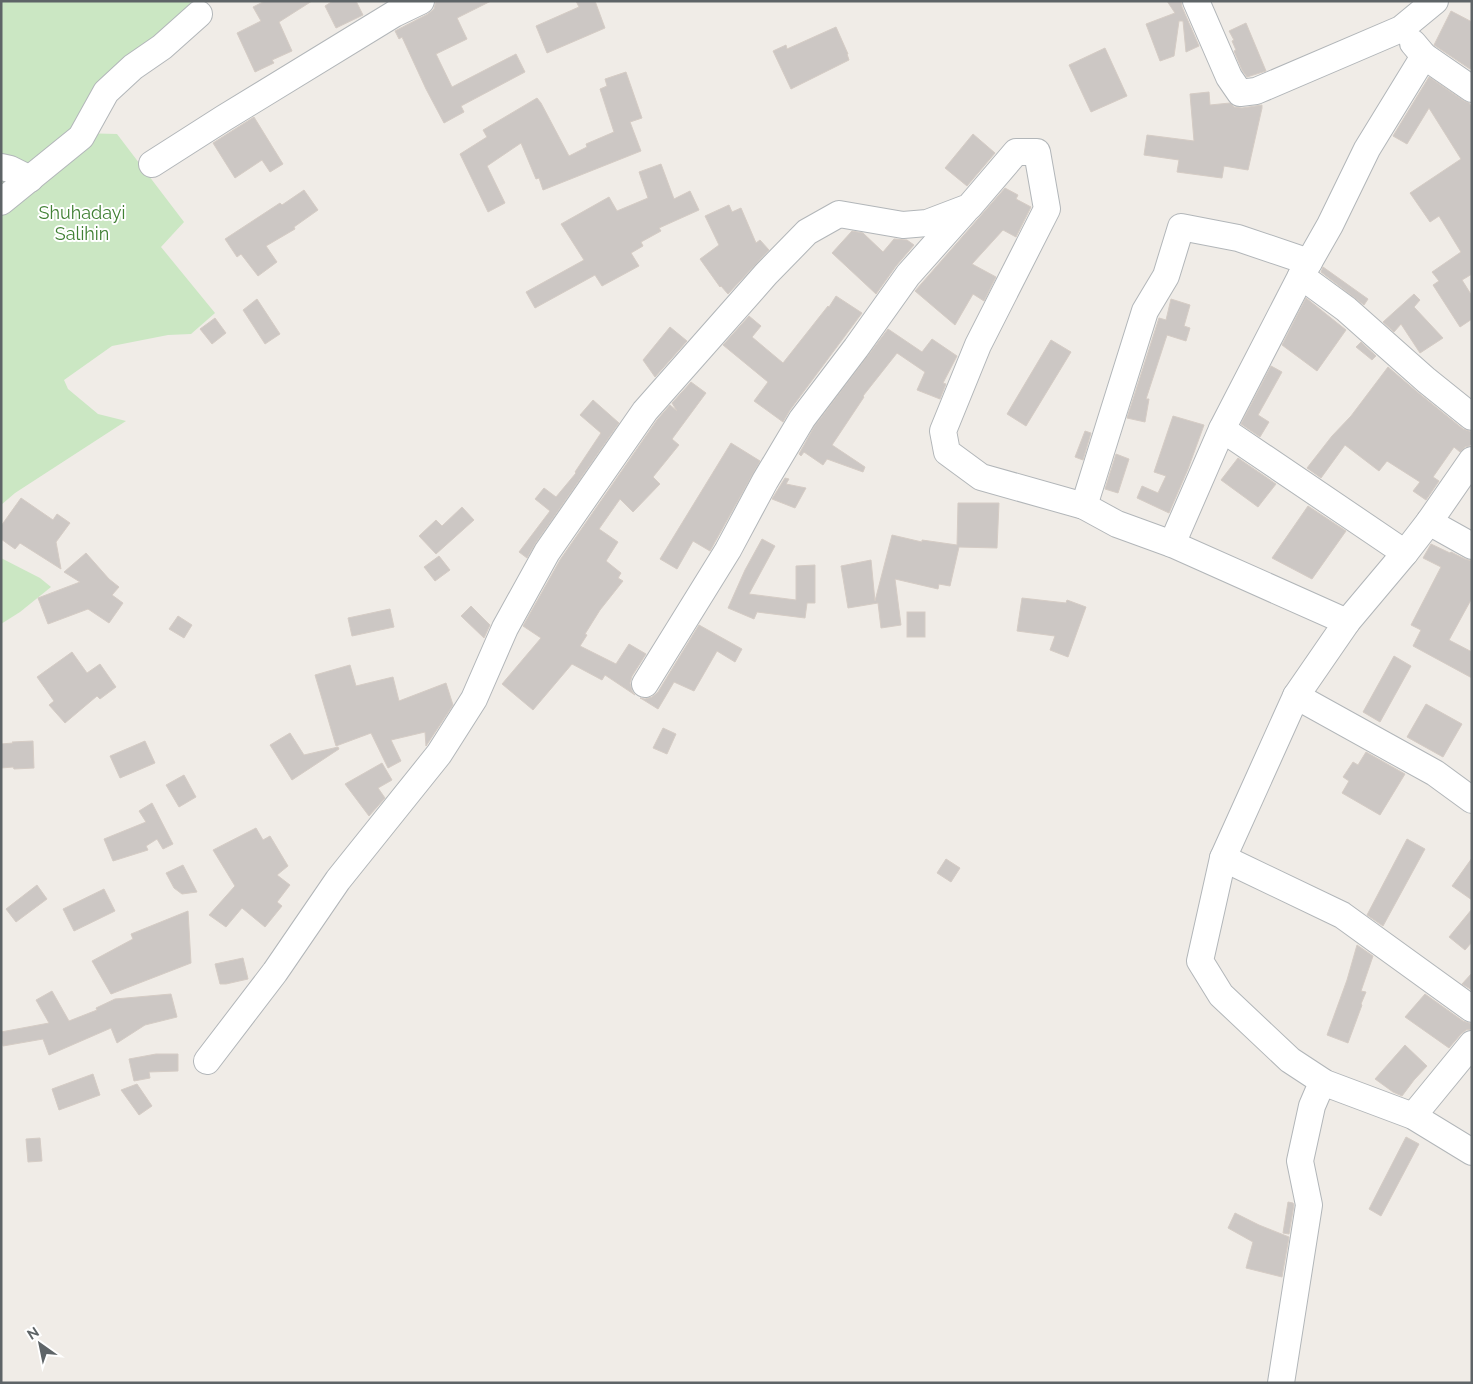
<svg xmlns="http://www.w3.org/2000/svg" width="1473" height="1384" font-family="Raleway,sans-serif">
	<rect width="100%" height="100%" fill="#f0ece7"/>
	<g fill="#cbe7c3">
		<path d="M1,1H199L182,15L79,133L117,134L184,222L161,247L215,313L191,334L168,335L112,346L64,380L68,389L98,414L126,421L15,493L1,505Z"/>
		<path d="M1,558L40,578L51,587L20,612L1,624Z"/>
	</g>
	<g fill="#ccc7c4" stroke="#d5ccc5">
		<path d="M265,1H312L279,22L292,51L272,60L274,63L255,72L237,33L261,21L253,7Z"/>
		<path d="M333,1H356L363,15L336,28L325,6Z"/>
		<path d="M436,1H491L457,18L467,39L436,54L452,87L516,54L525,72L461,106L464,112L444,123L426,89L402,37L399,39L395,31L428,14L434,9Z"/>
		<path d="M576,1H595L605,28L547,53L536,26L579,7Z"/>
		<path d="M1167,1H1181L1182,7L1199,46L1186,52L1183,21H1179L1174,56L1160,61L1146,24L1175,13Z"/>
		<path d="M1451,11L1472,22V66L1470,69L1434,45Z"/>
		<path d="M1246,23L1266,71L1247,77L1242,70L1234,51L1236,50L1232,41L1234,40L1229,31Z"/>
		<path d="M836,27L848,54H847L849,60L791,89L773,51L786,45L787,49Z"/>
		<path d="M1105,48L1127,96L1091,112L1069,65Z"/>
		<path d="M626,72L642,118L630,122L641,151L543,190L539,178L536,179L521,143L487,166L505,203L488,212L460,154L487,137L483,130L537,98L541,103L569,156L587,147L586,144L614,132L600,89L607,86L605,79Z"/>
		<path d="M1429,77L1464,101L1469,103L1472,107V274L1462,280L1472,296V319L1460,327L1433,285L1439,281L1432,272L1461,252L1439,216L1430,222L1410,193L1461,159L1429,108L1407,144L1393,136Z"/>
		<path d="M1209,92L1210,105L1230,103L1234,107L1242,108L1262,105V108L1248,170L1224,166L1222,178L1177,172L1179,160L1144,155L1147,135L1194,141L1190,94Z"/>
		<path d="M254,117L283,164L270,172L262,160L235,178L213,143Z"/>
		<path d="M973,134L995,153L967,186L945,168Z"/>
		<path d="M661,164L674,199L690,191L699,210L659,228L661,231L641,242L643,246L631,253L639,266L602,286L595,275L535,308L526,292L584,260L561,224L609,197L617,211L648,198L639,172Z"/>
		<path d="M1005,188L1018,195L1016,199L1031,207L1016,237L1003,230L972,264L996,277L984,301L973,294L955,325L915,291Z"/>
		<path d="M304,190L318,210L294,227L295,229L266,246L277,262L258,276L241,254L237,257L225,239L280,203L282,205Z"/>
		<path d="M729,205L732,212L741,208L756,243L760,240L769,250L728,294L721,286L720,287L700,259L719,245L705,216Z"/>
		<path d="M852,231L863,233L883,252L894,239L907,240L914,245L896,266L876,294L832,253Z"/>
		<path d="M1323,267L1368,299L1364,305L1321,272Z"/>
		<path d="M1414,294L1420,300L1414,307L1443,338L1420,353L1401,324L1394,332L1383,322Z"/>
		<path d="M836,296L862,313L790,410L783,422L754,401L768,382L723,345L749,316L761,326L752,337L783,363L828,306L829,307Z"/>
		<path d="M1306,298L1346,330L1317,371L1282,345Z"/>
		<path d="M257,299L280,334L265,344L243,310Z"/>
		<path d="M1171,299L1190,305L1184,326L1190,328L1186,341L1167,335L1146,399H1149L1145,422L1127,418L1159,318L1166,320Z"/>
		<path d="M215,318L226,333L212,344L200,329Z"/>
		<path d="M670,327L687,341L655,377L643,360Z"/>
		<path d="M888,329L922,352L932,339L957,356L943,383L946,384L940,399L917,390L925,372L897,353L863,396L864,397L832,445L865,467L863,472L827,459L823,465L804,452L801,456L799,454L814,427Z"/>
		<path d="M1051,340L1071,352L1026,426L1007,414Z"/>
		<path d="M1361,342L1376,356L1372,360L1356,347Z"/>
		<path d="M1271,366L1282,372L1258,415L1269,422L1260,437L1241,424Z"/>
		<path d="M1388,367L1416,391L1463,429L1472,432V443L1469,446L1465,447L1460,452L1454,447L1433,477L1439,481L1426,500L1413,491L1420,482L1387,461L1379,471L1345,445L1321,478L1307,468L1332,436L1351,416Z"/>
		<path d="M691,382L706,393L672,439L679,445L653,477L660,484L633,512L620,499L599,529L618,542L606,561L621,573L618,578L623,581L600,610L585,634L587,635L580,646L616,664L629,644L646,654L632,676L630,683L632,691L635,695L605,675L602,680L572,664L533,710L502,684L541,638L523,626L560,560L657,420L670,405L677,411L672,403Z"/>
		<path d="M593,400L619,423L535,544L527,558L519,552L550,511L535,499L544,488L556,497L576,473L575,472L601,433L580,415Z"/>
		<path d="M1173,416L1204,425L1188,469L1169,513L1137,498L1142,486L1158,493L1166,476L1154,472Z"/>
		<path d="M1085,431L1091,433L1083,460L1075,457Z"/>
		<path d="M731,443L760,461L710,551L693,541L677,569L660,559Z"/>
		<path d="M1116,454L1129,459L1118,493L1105,489Z"/>
		<path d="M1238,458L1276,484L1258,507L1221,480Z"/>
		<path d="M785,478L789,479L786,484L806,488L795,508L772,499Z"/>
		<path d="M21,498L53,520L57,514L70,523L56,542L61,569L20,543L15,549L1,539V526Z"/>
		<path d="M958,503H999L997,548L959,547L950,586L939,584L938,589L895,579L901,625L881,628L878,603L848,608L841,566L871,560L875,601L892,535L922,542V540L957,545Z"/>
		<path d="M1308,506L1346,531L1312,579L1272,558Z"/>
		<path d="M462,507L474,520L436,554L419,536L436,520L442,526Z"/>
		<path d="M762,539L775,546L749,594L796,600V566L815,565V603H807L805,618L757,612L754,619L728,608L745,570Z"/>
		<path d="M1431,544L1450,553L1451,552L1465,559L1472,561V598L1449,640L1472,652V678L1413,646L1421,630L1411,625L1441,567L1423,558Z"/>
		<path d="M86,553L109,579L119,587L112,595L123,603L109,623L88,609L48,624L38,598L80,582L64,572Z"/>
		<path d="M439,556L450,570L435,581L424,567Z"/>
		<path d="M1022,598L1066,603L1067,600L1086,607L1068,657L1050,650L1055,636L1017,631Z"/>
		<path d="M471,606L490,625L484,638L461,616Z"/>
		<path d="M390,609L394,627L352,636L348,618Z"/>
		<rect x="907" y="612" width="18" height="25"/>
		<path d="M178,616L192,625L184,638L169,629Z"/>
		<path d="M699,625L742,649L735,662L717,651L694,691L674,682L658,709L642,699L640,698L645,699L652,697L658,692Z"/>
		<path d="M72,652L87,673L100,664L116,687L100,699L97,696L65,723L49,705L54,701L37,677Z"/>
		<path d="M1394,656L1411,666L1380,722L1363,712Z"/>
		<path d="M350,665L356,686L393,677L399,701L446,683L453,705L426,746L425,732L391,740L401,761L388,768L371,733L336,746L315,675Z"/>
		<path d="M1426,704L1462,724L1443,757L1407,737Z"/>
		<path d="M663,728L676,734L667,754L653,748Z"/>
		<path d="M290,733L304,755L338,747L339,749L292,780L270,745Z"/>
		<path d="M33,741L34,768L14,769L13,767L1,768V744L13,743L12,742Z"/>
		<path d="M145,741L155,763L120,778L110,756Z"/>
		<path d="M1366,752L1405,774L1380,815L1342,793L1349,781L1343,777L1353,762L1358,765Z"/>
		<path d="M382,763L392,780L378,788L385,798L369,816L345,784Z"/>
		<path d="M184,775L196,797L179,807L166,785Z"/>
		<path d="M152,803L173,844L163,849L157,839L146,846L148,850L113,861L104,839L146,822L139,811Z"/>
		<path d="M256,828L263,840L270,836L288,866L277,875L290,885L277,902L282,906L265,927L242,908L226,927L209,915L235,886L213,850Z"/>
		<path d="M1407,839L1425,849L1383,926L1367,915Z"/>
		<path d="M1472,858V900L1452,886Z"/>
		<path d="M946,859L960,868L951,882L937,873Z"/>
		<path d="M183,865L197,892L182,894L174,888L166,873Z"/>
		<path d="M37,885L47,899L16,922L6,909Z"/>
		<path d="M104,889L115,911L74,931L63,909Z"/>
		<path d="M1472,909V942L1465,950L1449,937Z"/>
		<path d="M188,911L191,963L111,994L92,961L133,939L131,934Z"/>
		<path d="M1357,945L1373,956L1361,991L1366,992L1361,1004L1362,1005L1348,1043L1327,1035L1347,980Z"/>
		<path d="M243,958L248,979L226,984H220L215,964Z"/>
		<path d="M1472,973V990L1462,984Z"/>
		<path d="M52,991L69,1021L97,1010L96,1008L115,999L171,994L177,1017L145,1025L117,1043L111,1028L49,1055L43,1039L3,1046L1,1032L49,1023L36,1000Z"/>
		<path d="M1425,994L1463,1021L1472,1024V1029L1466,1030L1461,1034L1449,1048L1405,1017Z"/>
		<path d="M1405,1045L1427,1066L1414,1080L1402,1096L1393,1092L1375,1079Z"/>
		<path d="M156,1054H178V1071L149,1072L150,1078L134,1081L129,1059Z"/>
		<path d="M93,1074L100,1095L59,1110L52,1089Z"/>
		<path d="M137,1084L152,1106L139,1115L121,1090Z"/>
		<path d="M1406,1137L1419,1144L1381,1216L1369,1209Z"/>
		<path d="M40,1138L42,1161L28,1162L26,1139Z"/>
		<path d="M1288,1202L1293,1203L1294,1205L1289,1234L1283,1233Z"/>
		<path d="M1235,1213L1259,1225L1289,1237L1282,1277L1246,1268L1253,1242L1228,1228Z"/>
	</g>
	<g fill="none" stroke-linecap="round" stroke-linejoin="round">
		<g stroke="#b2b6b9" stroke-width="28">
			<g id="minor">
				<path d="M1196,1L1229,77L1240,93L1256,91L1401,29L1435,1"/>
				<path d="M1413,43L1424,56L1472,89"/>
				<path d="M152,164L224,118L394,14L421,1"/>
				<path d="M1,167L10,169L30,179"/>
				<path d="M1,202L81,137L106,92L133,67L162,47L199,14"/>
				<path d="M1301,276L1346,309L1426,380L1472,417"/>
				<path d="M1222,429L1405,553"/>
				<path d="M1472,460L1429,522L1405,553L1347,622L1296,696L1223,858L1200,961L1221,995L1290,1060L1325,1083L1413,1116L1472,1152"/>
				<path d="M1084,506L1145,311L1166,276L1181,227L1238,238L1309,262"/>
				<path d="M1429,522L1472,546"/>
				<path d="M1172,544L1222,429L1301,276L1330,225L1367,149L1424,56"/>
				<path d="M645,684L728,550L765,481L802,419L856,348L908,275L965,211"/>
				<path d="M1296,696L1435,773L1472,800"/>
				<path d="M1223,858L1342,915L1472,1009"/>
				<path d="M207,1061L275,972L338,880L439,754L474,699L505,628L547,552L645,411L766,274L807,232L839,214L903,225L927,223L969,207L1016,152H1037L1047,209L978,345L943,431L947,452L981,477L1084,506L1117,524L1172,544L1347,622"/>
				<path d="M1413,1116L1472,1044"/>
				<path d="M1281,1383L1309,1205L1300,1161L1312,1106L1318,1092L1325,1083"/>
			</g>
		</g>
		<use href="#minor" stroke="#fff" stroke-width="26"/>
	</g>
	<g text-anchor="middle" stroke-width="4" stroke-linejoin="round" paint-order="stroke">
		<g font-size="18" fill="#418034" stroke="#fff">
			<text x="82" y="219">Shuhadayi<tspan x="82" dy="21">Salihin</tspan></text>
		</g>
	</g>
	<rect width="1473" height="1384" fill="none" stroke="#5e6467" stroke-width="5"/>
	<g transform="translate(40 1344) rotate(327)" stroke="#ffffff" stroke-width="4" paint-order="stroke">
	<path d="M0-4L9 19L0 12L-9 19Z" fill="#5e6467"/>
	<text y="-8" font-size="14" font-weight="bold" text-anchor="middle" fill="#5e6467">N</text>
	</g>
</svg>
